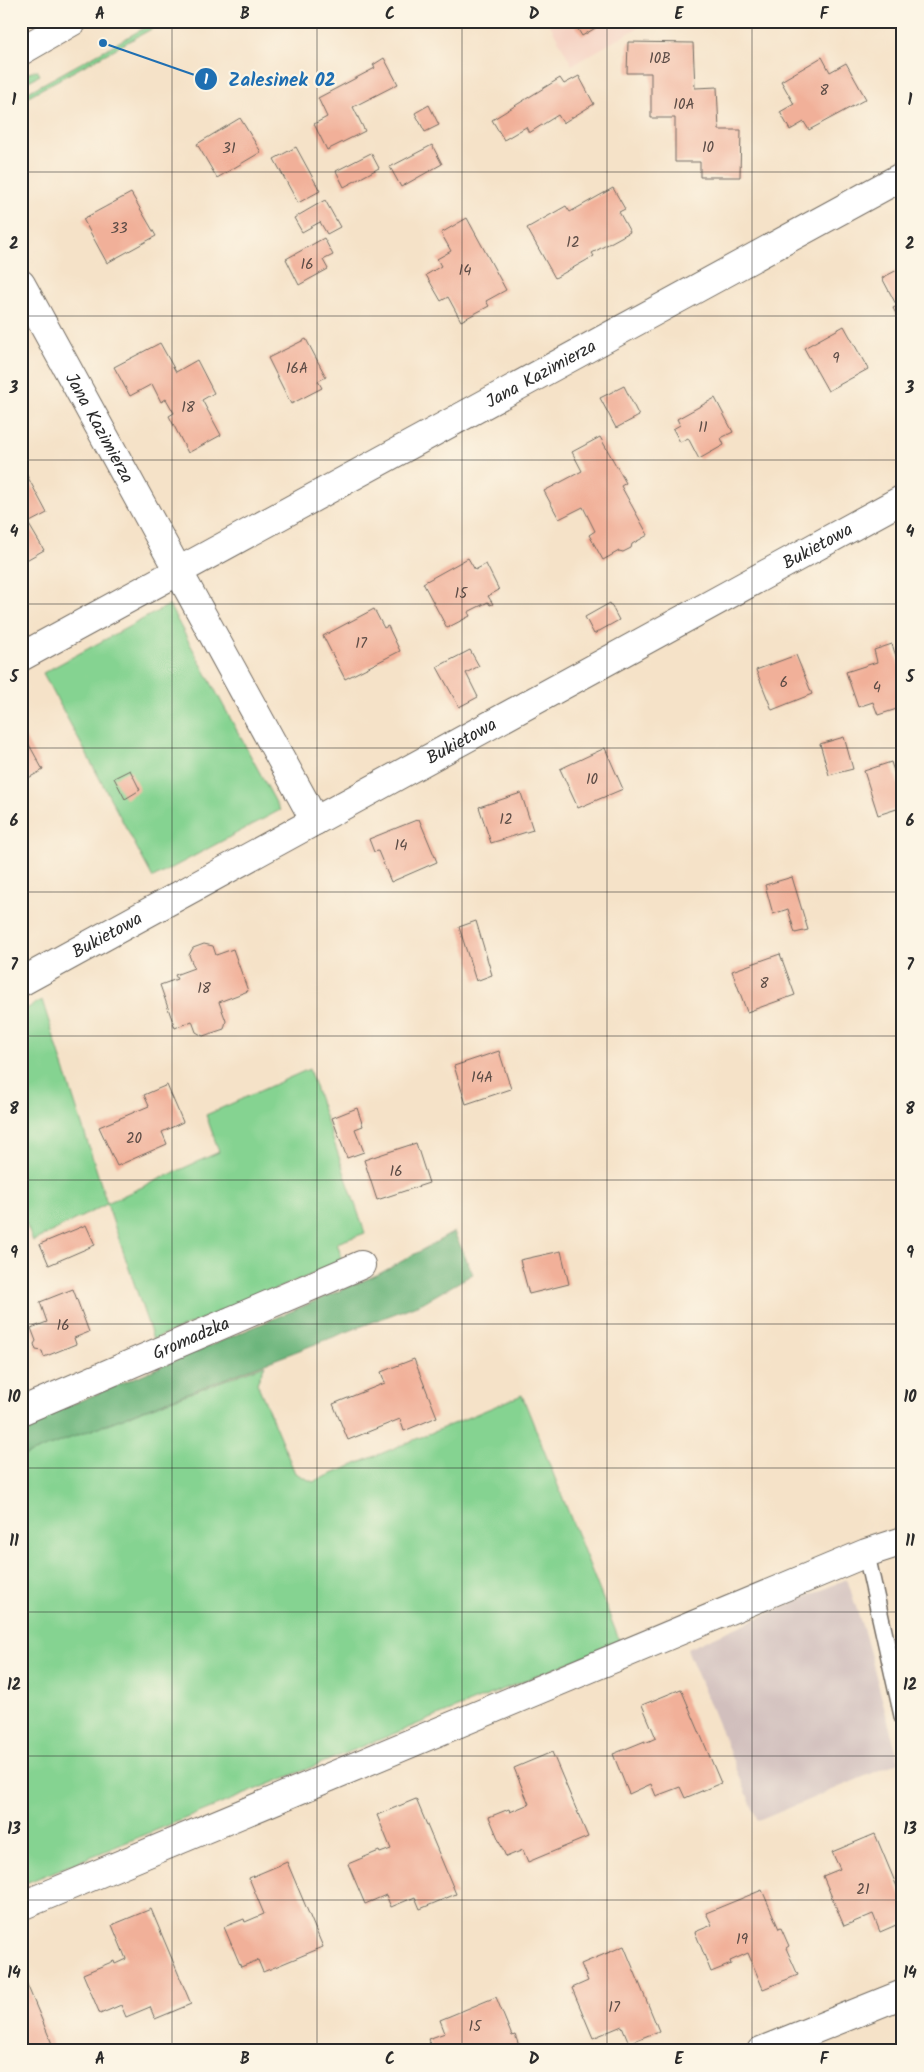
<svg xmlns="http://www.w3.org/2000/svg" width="924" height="2072" font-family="Kalam,sans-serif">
	<rect width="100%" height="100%" fill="#fcf5e5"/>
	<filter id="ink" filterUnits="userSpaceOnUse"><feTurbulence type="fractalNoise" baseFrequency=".02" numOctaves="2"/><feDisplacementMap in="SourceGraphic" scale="10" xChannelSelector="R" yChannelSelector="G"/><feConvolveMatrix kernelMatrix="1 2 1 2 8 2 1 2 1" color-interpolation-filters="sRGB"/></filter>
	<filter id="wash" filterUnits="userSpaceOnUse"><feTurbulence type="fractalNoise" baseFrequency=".0096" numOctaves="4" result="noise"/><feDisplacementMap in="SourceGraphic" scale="20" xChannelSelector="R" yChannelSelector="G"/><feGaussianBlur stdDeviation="1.12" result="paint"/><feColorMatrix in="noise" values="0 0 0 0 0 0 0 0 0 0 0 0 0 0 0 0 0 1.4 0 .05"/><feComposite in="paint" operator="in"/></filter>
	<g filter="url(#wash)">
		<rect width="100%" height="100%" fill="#f5e2c8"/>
		<path fill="#f5d2c3" d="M548,21H650L572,65Z"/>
		<path fill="#d1bfbd" d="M847,1579L865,1635L899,1762L758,1821L687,1649Z"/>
		<g fill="#85d391" stroke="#587f5e">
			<path d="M157,21H166L21,100V96Z"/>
			<path d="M37,70L40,75L21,85V76Z"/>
			<path d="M169,605L280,810L153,878L43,673Z"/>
			<path d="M42,1000L107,1203L219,1152L206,1115L309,1069L365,1233L337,1243L343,1262L153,1339L107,1204L33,1241L21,1212V1012Z"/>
			<path d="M265,1365L257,1383L295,1473L313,1482L522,1395L620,1642L21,1885V1457L48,1446Z"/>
		</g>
		<path fill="#6cb57b" stroke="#4c7053" d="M454,1232L473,1274L422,1303L21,1457V1426L379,1274Z"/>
		<g id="blocks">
			<g fill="#f1b099">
				<path d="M573,21H607L582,36Z"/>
				<path d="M628,42L693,43L695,88L717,87L719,130H741L740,177H700V162H675V118H651V73H627Z"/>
				<path d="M822,57L830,72L846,63L866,99L809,130L804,122L790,130L780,112L794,104L781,81Z"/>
				<path d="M384,58L398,84L353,107L365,131L327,150L314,124L327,117L318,98L375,68L373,65Z"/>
				<path d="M579,76L594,104L563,123L558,115L529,133L526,127L504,140L492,120L560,78L564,84Z"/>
				<path d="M429,105L439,125L425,132L415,113Z"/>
				<path d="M240,118L261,152L217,178L197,144Z"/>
				<path d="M432,145L442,164L401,187L390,167Z"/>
				<path d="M296,147L320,191L298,203L274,159Z"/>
				<path d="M371,153L379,168L344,187L336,171Z"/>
				<path d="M613,188L625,209L619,212L630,232L592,253L594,256L555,278L527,228L566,206L570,212Z"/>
				<path d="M131,193L156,236L107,263L83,219Z"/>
				<path d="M325,200L340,227L327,234L320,222L302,232L294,218Z"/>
				<path d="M467,218L506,290L486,301L489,306L461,321L448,297L441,301L426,275L441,266L437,259L451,251L441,233Z"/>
				<path d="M324,238L333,255L323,260L328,269L299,285L286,259Z"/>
				<path d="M899,269L903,275V327L893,308L897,306L882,278Z"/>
				<path d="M844,326L868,369L828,391L804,348Z"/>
				<path d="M306,339L326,377L318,381L322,388L291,404L268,358Z"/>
				<path d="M160,343L176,372L197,360L214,393L202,400L221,435L188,453L169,416L174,413L166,399L161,402L152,384L130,396L114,367Z"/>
				<path d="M624,386L639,416L616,428L600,398Z"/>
				<path d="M715,398L733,432L721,438L724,445L699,459L688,438L680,442L673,429L680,425L677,419Z"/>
				<path d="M600,437L626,483L621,486L648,535L632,544L631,548L623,552L619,551L603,560L589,535L595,531L583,507L559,519L544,491L582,471L572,452Z"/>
				<path d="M24,470L47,513L28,523L44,550L21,563V471Z"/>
				<path d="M468,558L475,570L486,564L499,590L488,596L493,604L490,605L488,602L468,612L470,616L447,628L423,583Z"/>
				<path d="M610,603L619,620L594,634L585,617Z"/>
				<path d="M374,609L384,628L388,626L400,651L345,679L323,636Z"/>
				<path d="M892,644L900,668L903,669V707L878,715L873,702L858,707L846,672L877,662L874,650Z"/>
				<path d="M470,650L479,666L466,673L478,697L459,707L437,667Z"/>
				<path d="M796,655L812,694L772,710L756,670Z"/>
				<path d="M21,730L43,770L21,782Z"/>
				<path d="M844,737L853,769L829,775L820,744Z"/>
				<path d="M605,748L623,789L578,808L560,769Z"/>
				<path d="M891,762L903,799V807L878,815L864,771Z"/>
				<path d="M130,770L140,790L125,799L114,778Z"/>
				<path d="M521,793L533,830L491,843L479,807Z"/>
				<path d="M419,819L437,862L391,882L378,851L374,852L369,839Z"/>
				<path d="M792,877L808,930L795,933L788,909L773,914L765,885Z"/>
				<path d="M476,921L492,975L476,981L459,927Z"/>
				<path d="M204,944L213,946L216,955L233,949L248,991L219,1002L226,1021L224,1029L203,1036L196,1032L192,1021L175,1028L160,985L177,979L175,975L194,968L189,955L193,948Z"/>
				<path d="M780,954L795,995L747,1012L732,971Z"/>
				<path d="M499,1051L511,1089L466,1104L454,1066Z"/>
				<path d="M167,1085L183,1122L162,1132L167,1144L117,1166L99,1127L149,1106L144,1095Z"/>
				<path d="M357,1108L363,1126L355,1129L364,1152L347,1158L332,1118Z"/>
				<path d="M416,1143L429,1183L377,1200L364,1160Z"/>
				<path d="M86,1225L95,1245L49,1265L40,1244Z"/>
				<path d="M561,1251L569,1284L529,1294L520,1260Z"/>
				<path d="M73,1289L89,1332L74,1338L76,1344L44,1357L42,1351L36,1350L34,1344L36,1341L31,1328L47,1322L40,1302Z"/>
				<path d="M414,1359L437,1417L404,1431L400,1419L348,1440L333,1404L385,1383L381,1372Z"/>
				<path d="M681,1689L721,1783L685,1798L680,1787L656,1796L651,1784L629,1794L613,1754L645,1741V1743L656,1738L642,1705Z"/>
				<path d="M552,1752L588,1837L528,1862L523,1850L506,1857L489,1817L509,1809L510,1812L529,1804L514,1768Z"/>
				<path d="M416,1799L456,1894L420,1909L415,1897L391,1907L386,1895L365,1904L348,1864L379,1851L380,1853L391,1849L377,1815Z"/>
				<path d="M875,1834L903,1901V1922L880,1932L873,1914L844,1926L823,1876L840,1869L832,1852Z"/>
				<path d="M287,1862L323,1947L263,1972L258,1960L241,1967L224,1927L244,1919L245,1922L264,1914L249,1878Z"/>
				<path d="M762,1890L779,1929L781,1928L789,1946L786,1948L798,1975L763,1989L748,1953L730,1961L731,1964L711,1972L695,1932L712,1925L706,1913Z"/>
				<path d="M151,1909L191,2004L155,2019L150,2007L126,2017L121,2005L100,2014L83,1974L114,1961L115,1964L126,1959L112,1925Z"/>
				<path d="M624,1946L659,2031L629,2043L622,2026L593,2038L572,1988L588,1981L581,1964Z"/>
				<path d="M21,1970L55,2051H21Z"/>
				<path d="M496,1997L512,2036L515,2035L521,2051H433L428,2039L445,2033L440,2020Z"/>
			</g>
		</g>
	</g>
	<g filter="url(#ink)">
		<use href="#blocks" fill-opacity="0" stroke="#726b62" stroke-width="1"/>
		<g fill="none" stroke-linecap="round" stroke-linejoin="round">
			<g stroke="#726b62" stroke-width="19">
				<path id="service" d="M866,1553L903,1718"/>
			</g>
			<g stroke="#726b62" stroke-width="30">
				<g id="minor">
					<path id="s1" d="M21,284L315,821"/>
					<path id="s2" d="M21,657L903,176"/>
					<path id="s3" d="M21,982L903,499"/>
					<path id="s4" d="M21,1411L361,1265"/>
					<path d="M21,1906L866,1553L903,1541"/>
					<path d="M761,2051L903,1994"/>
				</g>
			</g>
			<g stroke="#726b62" stroke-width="30">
				<path id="tertiary" d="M21,51L73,21"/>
			</g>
			<use href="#service" stroke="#fff" stroke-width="16"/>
			<use href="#minor" stroke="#fff" stroke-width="28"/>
			<use href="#tertiary" stroke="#fff" stroke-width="28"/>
		</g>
	</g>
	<path fill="none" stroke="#2b2b2b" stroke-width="1" stroke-opacity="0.55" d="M172,21V2051M317,21V2051M462,21V2051M607,21V2051M752,21V2051M21,172H903M21,316H903M21,460H903M21,604H903M21,748H903M21,892H903M21,1036H903M21,1180H903M21,1324H903M21,1468H903M21,1612H903M21,1756H903M21,1900H903"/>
	<g text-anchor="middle" stroke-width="4.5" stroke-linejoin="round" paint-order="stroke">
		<g font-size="15" fill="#5c4c46">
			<text x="660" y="63">10B</text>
			<text x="824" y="95">8</text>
			<text x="684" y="109">10A</text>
			<text x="708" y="152">10</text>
			<text x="229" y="153">31</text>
			<text x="119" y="233">33</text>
			<text x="573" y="247">12</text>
			<text x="307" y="269">16</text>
			<text x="465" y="275">14</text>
			<text x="836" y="363">9</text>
			<text x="297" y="373">16A</text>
			<text x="188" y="412">18</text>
			<text x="703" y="432">11</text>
			<text x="461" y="598">15</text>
			<text x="361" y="648">17</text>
			<text x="784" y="687">6</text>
			<text x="877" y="692">4</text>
			<text x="592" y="784">10</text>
			<text x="506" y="824">12</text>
			<text x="401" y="850">14</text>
			<text x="764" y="988">8</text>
			<text x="204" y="993">18</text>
			<text x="482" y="1082">14A</text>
			<text x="134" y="1143">20</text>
			<text x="396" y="1176">16</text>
			<text x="63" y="1330">16</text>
			<text x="863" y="1894">21</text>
			<text x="742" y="1944">19</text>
			<text x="614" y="2012">17</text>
			<text x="475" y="2031">15</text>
		</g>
		<g font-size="18" fill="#2b2b2b" stroke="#fcf5e5">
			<text dy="6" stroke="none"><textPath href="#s2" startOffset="592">Jana Kazimierza</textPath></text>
			<text dy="6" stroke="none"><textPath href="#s1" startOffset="164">Jana Kazimierza</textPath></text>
			<text dy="6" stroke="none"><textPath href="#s3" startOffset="908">Bukietowa</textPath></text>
			<text dy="6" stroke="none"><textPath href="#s3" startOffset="502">Bukietowa</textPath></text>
			<text dy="6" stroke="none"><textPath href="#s3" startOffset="98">Bukietowa</textPath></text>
			<text dy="6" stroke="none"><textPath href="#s4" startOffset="185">Gromadzka</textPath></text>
		</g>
	</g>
	<path fill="none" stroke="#1f6fb2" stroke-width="2" d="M103 43L206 79"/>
	<g fill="#1f6fb2" stroke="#fcf5e5" stroke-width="2">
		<circle cx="103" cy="43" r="5"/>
		<circle cx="206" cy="79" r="12"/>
	</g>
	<g font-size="15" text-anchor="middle" font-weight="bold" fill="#fff">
		<text x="206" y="84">1</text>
	</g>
	<g font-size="19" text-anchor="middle" font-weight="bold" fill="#1f6fb2" stroke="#fcf5e5" stroke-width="4.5" stroke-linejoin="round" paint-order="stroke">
		<text x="282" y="86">Zalesinek 02</text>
	</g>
	<rect width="924" height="2072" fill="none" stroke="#fcf5e5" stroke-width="55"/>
	<rect x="28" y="28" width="868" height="2016" fill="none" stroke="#2b2b2b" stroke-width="2"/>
	<g font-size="16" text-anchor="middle" font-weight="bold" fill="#2b2b2b">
		<text x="100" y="19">A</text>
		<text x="245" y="19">B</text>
		<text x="390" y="19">C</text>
		<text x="534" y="19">D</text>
		<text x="679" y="19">E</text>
		<text x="824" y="19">F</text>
		<text x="14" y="105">1</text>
		<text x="910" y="105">1</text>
		<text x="14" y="249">2</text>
		<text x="910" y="249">2</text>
		<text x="14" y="393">3</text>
		<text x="910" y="393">3</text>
		<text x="14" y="537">4</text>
		<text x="910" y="537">4</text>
		<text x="14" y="682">5</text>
		<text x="910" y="682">5</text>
		<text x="14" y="826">6</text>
		<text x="910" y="826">6</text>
		<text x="14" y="970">7</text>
		<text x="910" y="970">7</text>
		<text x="14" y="1114">8</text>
		<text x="910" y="1114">8</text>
		<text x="14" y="1258">9</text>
		<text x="910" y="1258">9</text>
		<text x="14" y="1402">10</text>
		<text x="910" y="1402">10</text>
		<text x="14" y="1546">11</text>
		<text x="910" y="1546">11</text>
		<text x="14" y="1690">12</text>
		<text x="910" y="1690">12</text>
		<text x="14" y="1834">13</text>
		<text x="910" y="1834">13</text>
		<text x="14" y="1978">14</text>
		<text x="910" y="1978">14</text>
		<text x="100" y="2064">A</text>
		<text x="245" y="2064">B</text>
		<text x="390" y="2064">C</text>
		<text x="534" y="2064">D</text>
		<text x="679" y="2064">E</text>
		<text x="824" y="2064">F</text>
	</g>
</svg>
